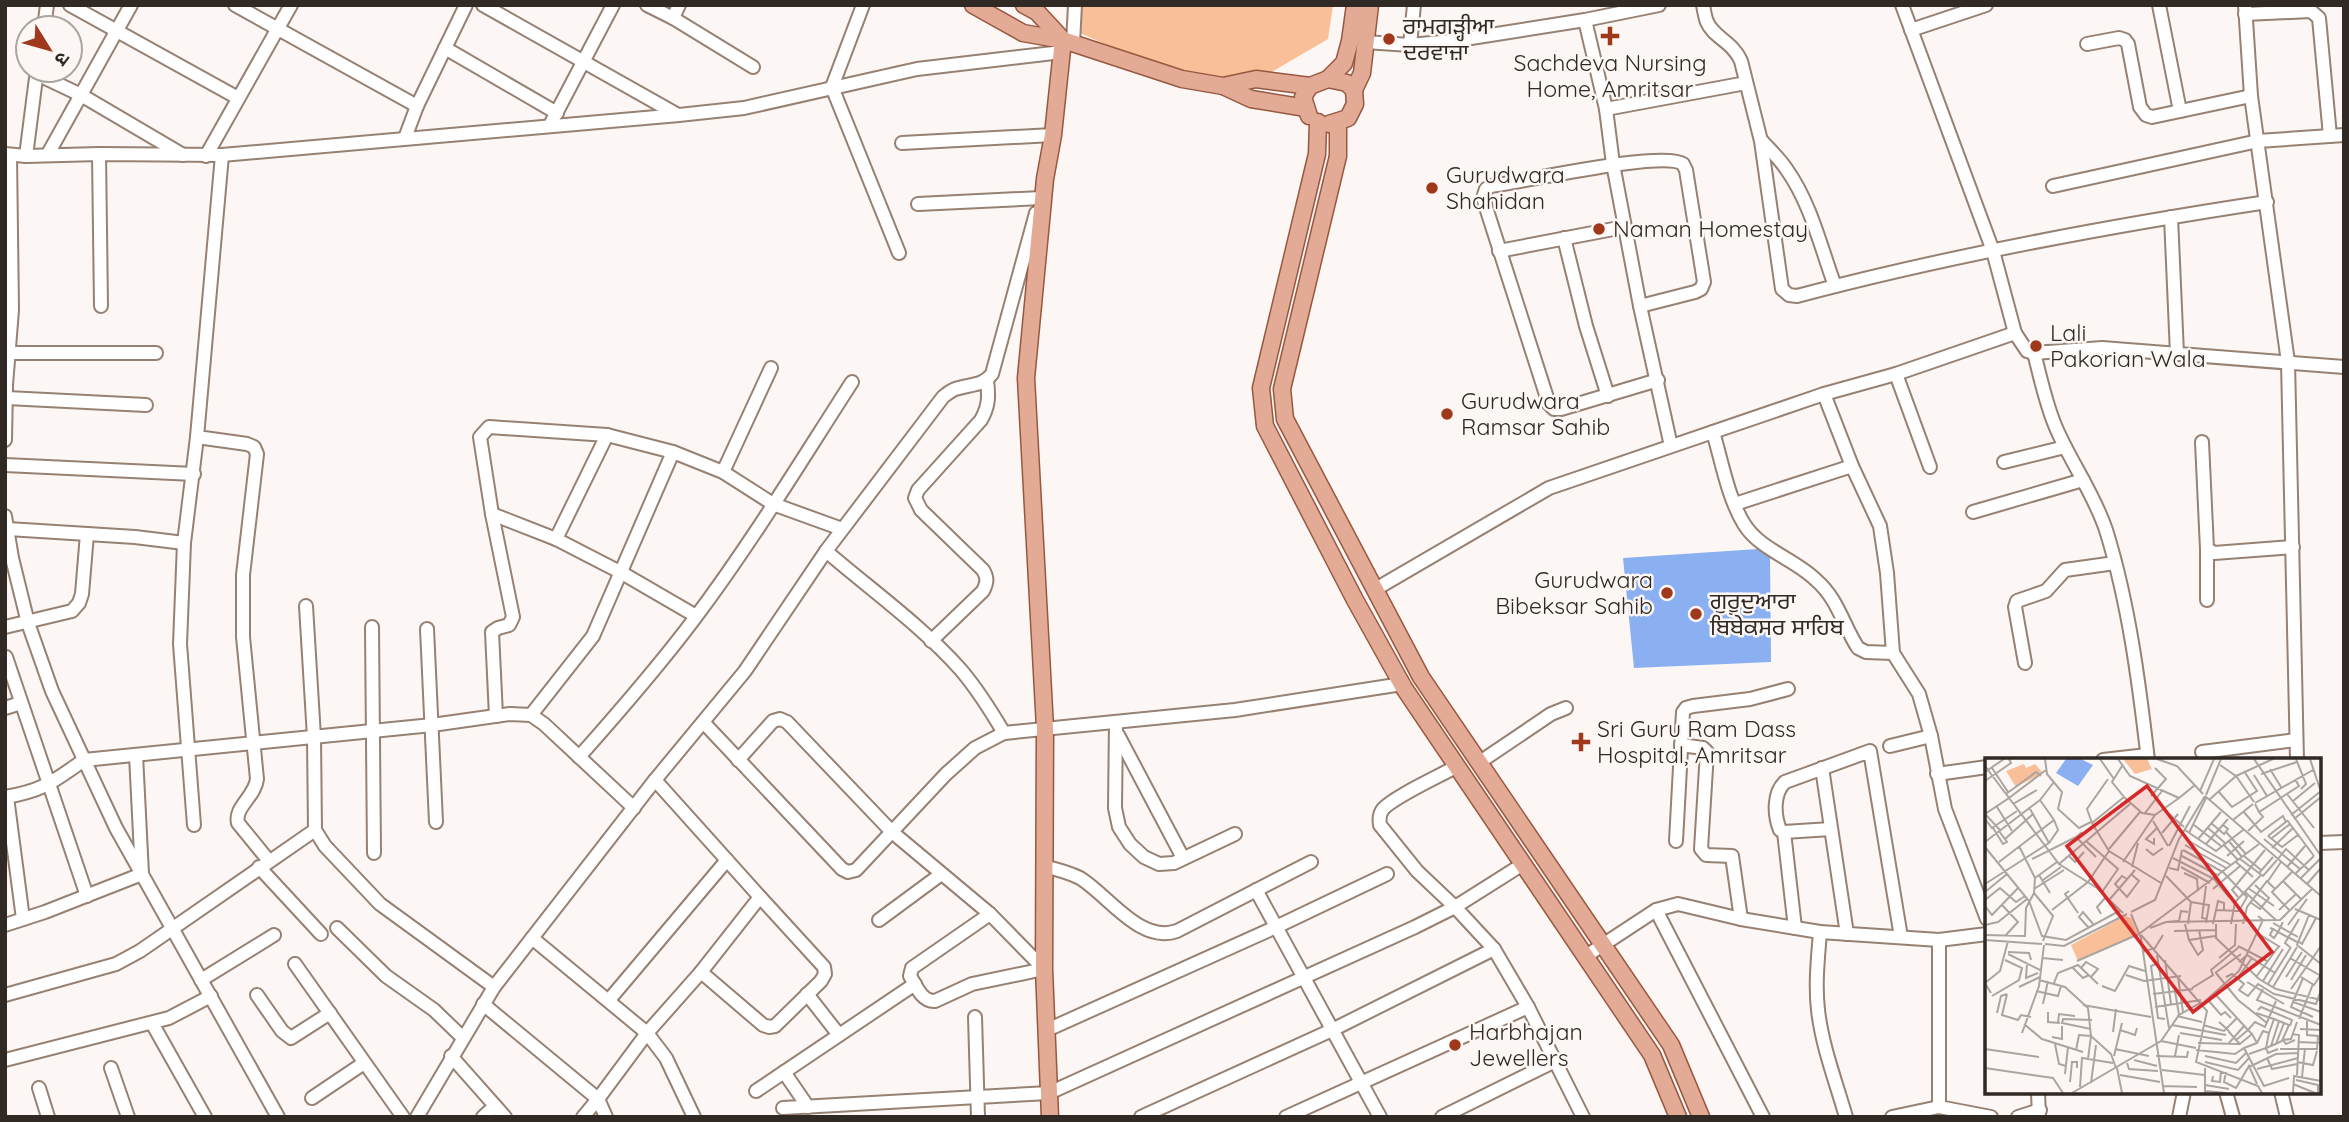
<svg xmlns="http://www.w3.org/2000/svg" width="2349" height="1122" font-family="Quicksand,'Noto Sans Devanagari','Noto Sans Gurmukhi',sans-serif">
	<rect width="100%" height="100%" fill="#fcf7f4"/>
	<path fill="#f8bf98" d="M1077,5H1333L1328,39L1258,80H1187L1073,30Z"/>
	<path fill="#8ab0f1" d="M1758,549L1770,558L1771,662L1634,668L1623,558Z"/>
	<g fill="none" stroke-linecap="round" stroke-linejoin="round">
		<g stroke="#968173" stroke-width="16">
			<g id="minor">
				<path d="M70,5L238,98"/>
				<path d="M235,5L417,106"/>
				<path d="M483,5L678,115"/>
				<path d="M647,5L673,18L753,67"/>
				<path d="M863,5L832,87L899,253"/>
				<path d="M1703,5C1704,11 1705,17 1707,22C1714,38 1732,41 1741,61L1761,141L1782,289L1789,295L1797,296C1951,255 2109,226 2267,202"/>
				<path d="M1902,5L1993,251L2015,333"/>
				<path d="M2159,5L2180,111"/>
				<path d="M2245,5L2251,96L2288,362L2297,760"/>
				<path d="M2245,14L2311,11L2319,18L2330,136"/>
				<path d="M673,18L679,5"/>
				<path d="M1585,20L1606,109L1613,164L1640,306L1671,446"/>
				<path d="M44,28L47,5"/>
				<path d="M1911,30L1986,5"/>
				<path d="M1365,42L1410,45L1452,41L1585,20L1659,5"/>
				<path d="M1073,43L1075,5"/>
				<path d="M2087,44L2119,38L2125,40L2128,44L2140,107L2146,115L2152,117L2251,96"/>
				<path d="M1410,45L1414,5"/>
				<path d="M445,48L557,113"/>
				<path d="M37,74L81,95L183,155"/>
				<path d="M1606,109L1746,83"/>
				<path d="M550,125L613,5"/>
				<path d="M405,138L417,106L466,5"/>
				<path d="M1762,141C1770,150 1780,159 1787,170C1811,204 1821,248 1835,286"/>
				<path d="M902,143L1053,135"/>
				<path d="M5,154L26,156L99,154L222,155L679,115L744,108L917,69L1062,52"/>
				<path d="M48,154L131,5"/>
				<path d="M99,154L101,306"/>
				<path d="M222,155L197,437L247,444L254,447L257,454L243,575V637L257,779C255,797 234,807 238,823L269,861"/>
				<path d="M26,156L37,70"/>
				<path d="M206,156L291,5"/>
				<path d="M2053,186L2258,141L2344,135"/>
				<path d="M918,204L1041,198"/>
				<path d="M2171,217L2177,354"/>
				<path d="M1564,238L1586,326L1608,396"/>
				<path d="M1499,251L1624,227"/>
				<path d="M1640,306L1695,292L1701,289L1704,282L1686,170L1683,164C1663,150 1523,182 1491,186L1486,189L1483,198L1549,404L1554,409H1561L1658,380"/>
				<path d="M8,353H156"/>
				<path d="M2034,353C2041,379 2046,406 2057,430C2072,464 2094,494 2106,530C2129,604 2139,683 2148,760"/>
				<path d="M1896,374L1930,467"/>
				<path d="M1824,394L1852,466L1880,526L1887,573L1893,653L1919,694L1931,736L1945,809L1987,919"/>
				<path d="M7,398L146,405"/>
				<path d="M1713,432C1722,462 1728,498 1744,524C1760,550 1795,559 1816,580C1838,599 1843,625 1858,648L1866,652L1893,653"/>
				<path d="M5,440L6,385L12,310L10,155"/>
				<path d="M2202,442L2207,549L2214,553L2293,547"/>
				<path d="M673,452L607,435L489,427L480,437L492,514L556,539L622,573L696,616"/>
				<path d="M2004,462L2065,447"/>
				<path d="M5,465L194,474"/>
				<path d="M723,472L771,368"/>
				<path d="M1735,504L1852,466"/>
				<path d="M1973,512L2083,480"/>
				<path d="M492,514L513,617L509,625L498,628L492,632L496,716"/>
				<path d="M5,516L12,558L28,623L52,691L116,828L278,1117"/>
				<path d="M8,529L135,537L184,543"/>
				<path d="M556,539L607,435"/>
				<path d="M826,551C870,589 922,626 961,670C978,690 991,711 1004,733"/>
				<path d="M1374,590L1549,488L1824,394L1896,374L2015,333L2027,351L2034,353L2102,348L2344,367"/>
				<path d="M2207,600V549"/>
				<path d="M306,606L314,737L315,830L325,846L380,904L494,987"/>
				<path d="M5,627L72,611L79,603L82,594L87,534"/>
				<path d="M372,627L374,853"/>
				<path d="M427,629L436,822"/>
				<path d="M931,641L983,591C987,583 988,578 983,570L921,510L915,498L918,490L981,420C989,406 989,396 987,380"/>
				<path d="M6,657L87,896"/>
				<path d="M2025,663L2015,607L2017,601L2046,591L2065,570L2115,563"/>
				<path d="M5,708L21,703"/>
				<path d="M531,715L593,636L673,452L723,472L773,504L842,529"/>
				<path d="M1116,722L1115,808L1119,827L1130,844L1144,857L1159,864L1174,863L1235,834"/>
				<path d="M704,723L842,869L848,872L856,870L946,774L975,748L1004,733L1235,710L1402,684"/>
				<path d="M1118,735L1183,858"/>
				<path d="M1681,745L1703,748L1707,752L1701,849L1706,855L1732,856L1741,919"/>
				<path d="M1890,746L1931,736"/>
				<path d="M2202,752L2296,740"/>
				<path d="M579,757C619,712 659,666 695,618C752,542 801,461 852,382"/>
				<path d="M738,760L773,721L780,719L787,722L892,832L990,914L1044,969"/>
				<path d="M2103,760L2147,755"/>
				<path d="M1480,762L1551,714L1566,708"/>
				<path d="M1457,766C1440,776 1395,796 1383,809C1379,814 1379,819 1380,825L1417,871L1455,907L1494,949L1528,1007L1583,1117"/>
				<path d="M1822,768L1847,934"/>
				<path d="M1937,774L1987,767"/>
				<path d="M5,797C43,791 54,781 84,760L432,725L510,714L531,715L544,724L634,808"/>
				<path d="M7,797L23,919"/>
				<path d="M194,825L180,644L184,543L197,437"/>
				<path d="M1831,829L1784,832L1780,830C1774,815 1773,793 1785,782L1870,751L1901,937"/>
				<path d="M1784,832L1795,928"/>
				<path d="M1676,841L1683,712L1686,708L1693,706L1750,699L1788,689"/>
				<path d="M2319,843L2344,842"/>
				<path d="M1043,866C1056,869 1068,872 1080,878C1109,896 1140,944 1177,931L1311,862"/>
				<path d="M259,867L321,934"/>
				<path d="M1256,890L1380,1117"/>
				<path d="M1656,910L1763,1117"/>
				<path d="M990,914L912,968L910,976C916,986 922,1002 935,1001L972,984L1044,969"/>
				<path d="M879,920L940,875"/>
				<path d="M5,925L45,912L142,874L136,755"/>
				<path d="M337,928L386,976L434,1010L463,1038"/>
				<path d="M1820,932C1818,958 1815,984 1818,1010C1822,1046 1836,1082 1846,1117"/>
				<path d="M532,938L647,1033L666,1058L694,1117"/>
				<path d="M1586,956L1656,910L1678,904L1741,919L1820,932L1939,940L1987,934"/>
				<path d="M295,964L403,1117"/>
				<path d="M701,972L763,1025L769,1027L775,1026L821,981L825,974L824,967L760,897"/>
				<path d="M201,980L274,935"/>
				<path d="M807,994L839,1035"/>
				<path d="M5,995L116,964L140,951L315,830"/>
				<path d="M257,995L282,1031L291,1038L330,1013"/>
				<path d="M609,1000L727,860"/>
				<path d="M483,1004L598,1099L583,1117"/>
				<path d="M975,1017L978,1117"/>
				<path d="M152,1023L205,1117"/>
				<path d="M1047,1030L1276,927L1387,874"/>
				<path d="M451,1056L505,1117"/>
				<path d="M5,1060L169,1018L211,996"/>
				<path d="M111,1068L128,1117"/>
				<path d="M784,1072L808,1107"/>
				<path d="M39,1088L48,1117"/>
				<path d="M756,1091L915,984"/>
				<path d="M2038,1092L2039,1117"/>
				<path d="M2226,1092L2233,1117"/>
				<path d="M2281,1092L2287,1117"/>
				<path d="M312,1098L364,1063"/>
				<path d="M1939,1107V940"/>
				<path d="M783,1108L1049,1093L1415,927L1455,907L1523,864"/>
				<path d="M417,1117L494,987L655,780L745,671L826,551L943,397C948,393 952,389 959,388C972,384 982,386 992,374L1036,213"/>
				<path d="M483,1117L495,1106"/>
				<path d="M606,1117L598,1099L647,1033L701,972L760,897L655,780"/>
				<path d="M1141,1117L1332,1030L1494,949"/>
				<path d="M1286,1117L1528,1007"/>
				<path d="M1442,1117L1555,1061"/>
				<path d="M1892,1117L1939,1107L1991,1117"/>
				<path d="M2018,1117L2040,1110"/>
				<path d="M2179,1117L2184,1092"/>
			</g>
		</g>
		<g stroke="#985840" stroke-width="19">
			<g id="major">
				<path d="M973,5L1023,33L1063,40L1182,79L1223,86L1251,99L1306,108"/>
				<path d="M1024,5L1037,12L1063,40"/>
				<path d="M1328,79L1344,63L1350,41L1355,5"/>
				<path d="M1223,86L1256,79L1310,86L1328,79L1347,83L1354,90L1355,104L1348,118L1329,124"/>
				<path d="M1354,90L1362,73L1370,5"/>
				<path d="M1309,116L1303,97L1310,86"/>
				<path d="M1318,122L1317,154L1261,388L1265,426L1355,600L1404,688L1652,1055L1678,1117"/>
				<path d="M1338,122V156L1282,389L1285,419L1421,677L1671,1045L1701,1117"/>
				<path d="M1050,1117L1044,969L1045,728L1026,378L1045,179L1053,135L1063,40"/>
			</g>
		</g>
		<use href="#minor" stroke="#fff" stroke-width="12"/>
		<use href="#major" stroke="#e3aa96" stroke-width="16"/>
	</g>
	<g fill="#a0381b" stroke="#fcf7f4" stroke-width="2.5">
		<path d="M1606.5 25.5h7v7h7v7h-7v7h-7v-7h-7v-7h7z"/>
		<circle cx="1389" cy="39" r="7"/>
		<circle cx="1432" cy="188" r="7"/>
		<circle cx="1599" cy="229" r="7"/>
		<circle cx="2036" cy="346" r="7"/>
		<circle cx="1447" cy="414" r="7"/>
		<circle cx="1667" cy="593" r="7"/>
		<circle cx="1696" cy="614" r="7"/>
		<path d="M1577.5 731.5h7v7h7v7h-7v7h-7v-7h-7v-7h7z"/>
		<circle cx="1455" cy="1045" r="7"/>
	</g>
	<g text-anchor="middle" stroke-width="5" stroke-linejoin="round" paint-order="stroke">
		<g font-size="23" fill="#312923" stroke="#fcf7f4" text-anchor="start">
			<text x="1403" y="34">ਰਾਮਗੜ੍ਹੀਆ<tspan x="1403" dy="26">ਦਰਵਾਜ਼ਾ</tspan></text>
			<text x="1610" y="71" text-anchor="middle">Sachdeva Nursing<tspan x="1610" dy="26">Home, Amritsar</tspan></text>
			<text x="1446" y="183">Gurudwara<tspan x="1446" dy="26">Shahidan</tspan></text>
			<text x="1613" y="237">Naman Homestay</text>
			<text x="2050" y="341">Lali<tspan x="2050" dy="26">Pakorian Wala</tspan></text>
			<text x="1461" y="409">Gurudwara<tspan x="1461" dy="26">Ramsar Sahib</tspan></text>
			<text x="1653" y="588" text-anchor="end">Gurudwara<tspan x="1653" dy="26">Bibeksar Sahib</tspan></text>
			<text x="1710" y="609">ਗੁਰੂਦੁਆਰਾ<tspan x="1710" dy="26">ਬਿਬੇਕਸਰ ਸਾਹਿਬ</tspan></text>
			<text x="1597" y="737">Sri Guru Ram Dass<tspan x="1597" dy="26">Hospital, Amritsar</tspan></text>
			<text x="1469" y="1040">Harbhajan<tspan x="1469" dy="26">Jewellers</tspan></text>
		</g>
	</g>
	<g transform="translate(1985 758)">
		<rect width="336" height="336" fill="#fcf7f4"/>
		<path d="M138,1H162L167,11L150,16ZM39,6L41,10L50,6L58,15L31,29L21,13ZM140,158L146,160L153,176L93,203L86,187Z" fill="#f8bf98"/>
		<path d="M81,1H96L108,7L93,28L71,15Z" fill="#8ab0f1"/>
		<path fill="none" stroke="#aba5a0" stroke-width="2" d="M60,1L62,16L77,34L73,51L94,70L106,64M115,1L129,21M133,1L145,18L194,40L210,27M172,1L192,8L218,36M269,1L336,98M311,1L321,26L316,31M325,1L336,34M235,7L251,18L288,1M0,8L24,40L0,56L15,72M137,8L127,24L139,39M7,10L23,34M285,11L296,29M61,12L24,40L74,106L145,46M0,14L19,1M276,16L312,4M269,17L282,38M0,23L26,5L24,1M215,33L229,1M234,34L247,49L272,33L259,13M21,36L51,14L56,18M302,36L329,70M221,37L236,1M166,38L181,21L170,10M220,38L336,138M224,42L251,18L269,44M308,43L330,25M270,45L328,12M28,46L52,32M270,46L274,54L314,28L310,21M12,49L27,73M177,50L199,69M258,53L276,74L298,58L301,64M160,55L177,33M306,57L336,33M0,61L7,70L32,53M309,61L336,39M248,62L268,46M302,62L329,98M168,63L183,88M107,65L102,51L123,21M226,65L239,76L243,71L238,67M209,67L236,88M8,70L18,86L22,84L14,73M223,70L240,85M200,72L231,93L258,72M263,73L278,59L274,54M97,74L91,79L111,99M241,74L261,96M177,75L193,56M204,75L221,40M283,78L297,89L314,76M283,78L302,63M169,80V86L161,81L173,69M287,80L305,66M20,81L48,56M213,81L236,54M279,81L315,111M202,82L246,107M243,82L257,99M101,83L133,111L117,134M0,84L55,42L69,24M64,85L73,72L69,62M221,86L243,61M238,86L253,102M200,87L241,110M34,88L50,120M184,88L205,48M0,89L44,143L57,178L81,182L136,152M287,90L308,70M124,91L155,54M161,91L168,97L178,90M198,92L238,114L262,139L254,153L231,152L228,166M195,97L234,118M84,98L90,104L99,94M242,98L259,83M259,98L276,112M288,99L274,115L278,118L292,102M188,100L229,121L244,139M47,101L91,79M255,101L274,115M293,101L301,91L324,112M14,104L69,62L55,42M138,104L170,57M251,104L268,119M74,106L112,130L138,155M147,109L153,85M196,109L225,125M302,109L320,88M184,110L193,112L197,92M199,115L212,121L213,133M311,115L329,98M54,117L65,135M181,118L206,144L224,147L221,165M316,120L336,100M142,121L137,118L130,126L142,139L154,123L146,116M58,122L76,109M283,123L296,104M298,123L316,141M176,125L124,93L107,65L139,39L157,55L170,57L194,40M0,126L64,85L44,49M322,126L336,110M221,128L217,160L222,161M263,130L289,148M49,131L79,112M228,131L255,108M84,133L80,136L93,155M0,134L22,116M260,134L291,162M49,135L68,158L58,183M253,139L247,132L280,92M125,141L150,112M0,142L15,130L31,144L40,138M265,144L275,151L284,140L270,127M17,147L33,164L20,178M0,148L7,157L34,129M310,151L336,162M67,152L103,124L124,93M231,152L233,143L239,145V152M294,152L311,136M305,153L287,134L308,113M146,154L170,142L194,81L220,38M116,156L112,149L121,139M146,156L156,180L179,335M324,157L312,187L336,206M182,164L194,163L196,153L203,154M298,164L293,174L312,184M288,165L313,179M200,166L204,182L230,178M203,166L206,144M231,166V180L274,221L291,231L336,242M246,166L250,144L276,117M258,166L262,149L282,123L290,131M0,167L13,164L42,141M303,167L322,141M104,170L94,159L98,154L109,167M165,170L181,164L295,162L327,131M285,170L288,171L293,174L289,180L285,177L288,171M189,173L231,172M272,175L295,189M154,176L274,86M0,177L40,178L41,150L49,135L50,120L72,104M156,177L222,253L211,304L273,328L277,335M0,182L57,186M204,182L213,197L218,192L214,172M313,183L317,186L331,160M60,186L79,188L142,156M253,188L282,203M306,190L300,185L314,161M23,194L44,195L46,202M157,194L170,190L178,177M23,196L55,212M172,197L184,270M57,200L78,202M234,200L250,187L251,166M305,200L336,218M180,202L186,246M92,203L154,176M254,204L262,197L290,215M42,205L41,220L53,215M173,205L166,208L173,260L180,261M87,209L98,220L104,217M96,210L101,204L113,211L106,219M230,215L256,196M231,215L253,242L282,265M141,217L159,223L196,218M254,218L267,200M193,219L198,254M241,219L247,216L259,226L254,232L263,238L273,226L289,236L331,246L336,232M271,219L294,188M301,219L317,194M316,219L329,227L335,218M318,220L308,244L336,254M54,222L80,229L103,250L106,278L126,296L131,310M306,222L321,197M278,223L298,191M262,224L299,246M69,225L73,215L93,207L113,226M283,226L306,189M117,228L130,233L144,208L160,213M34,229L55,219M288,229L312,189M207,230L228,217L226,212L254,189M278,231L272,242L336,267M306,231L336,188M51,233L73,238L76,228M190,233L194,257M6,235L0,225L15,213L23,183M22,236L17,257L33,262L36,257L46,259M168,236L208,231M7,238L34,222L37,210L20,202M223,242L236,257L240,254L246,260M308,244L306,249L328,259M218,245L254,213L278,162L273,158M58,246L63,223M98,247L166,259M170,249L216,242M273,252L276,249L307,262L305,268M63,254V264L75,265M12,255L16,238L22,236M271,255L289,261L284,275L278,273L272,285M192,258L217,264M252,260L263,272L270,264L280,269L291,243M289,261L294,263L286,288L281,290L283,295L293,291M314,261L328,226M234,264L242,271L245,275L251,282L255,286L267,276L263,272L251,282M73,265L74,256L90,258M39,266L57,281L98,294M187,267L241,277M218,267L239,273L252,260L230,236M106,271L77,265L78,261L107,262M315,271L336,272M135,272L150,277L152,270M128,274L131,251M37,275L54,228L59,187M195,275L237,282M307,276L314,277L312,317M67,279L77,281V268M310,282L301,286L298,282L306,281L312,264M176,283L211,290M313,284L336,285M213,285L255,286M244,285L259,268M70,286L74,306L81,308M291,286L299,265M286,288L297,283L304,267L294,263M259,290L272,285L267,276M0,291L54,299M130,291L164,298M295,291H332L333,278L322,277V263M91,292L94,277L106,278L103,301M211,292L250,296L259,290L279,328L304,320M264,296L281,290L284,275M129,298L137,265M171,298L202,299L203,293M190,298L194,277M220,298L251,305L261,295M282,300L287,311L312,306M149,302L172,308M220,304L253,312L265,299M312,304L328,307L332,293M142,305L144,311L173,313M264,309L291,296L313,295M0,310L68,320L78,335M132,310L137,335M272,311L313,300M177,312L220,317M241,314L239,324L251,330L264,308L272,326M80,316L83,289M135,317L175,324M228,318L227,323L235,324L236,313M317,319L320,290M311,322L333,327V335M85,324L87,304H92V310M106,325L111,287M308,326L330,335M220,327L244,331M178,328L212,329M95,329L97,300L128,305M220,333L241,335M87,335L176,283L194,257L217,244M220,335V310M308,335L309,318L336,323"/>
		<path fill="#d62828" fill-opacity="0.15" stroke="#d62828" stroke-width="3.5" d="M162,28L287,194L208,254L82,88Z"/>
		<rect width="336" height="336" fill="none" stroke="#312923" stroke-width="3.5"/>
	</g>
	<rect width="2349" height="1122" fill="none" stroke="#312923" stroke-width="14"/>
	<g transform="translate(49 49) rotate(127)"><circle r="33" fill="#fcf7f4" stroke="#aba5a0" stroke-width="2"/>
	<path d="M0-5L12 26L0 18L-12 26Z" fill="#a0381b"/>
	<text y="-10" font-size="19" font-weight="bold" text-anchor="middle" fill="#312923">उ</text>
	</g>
</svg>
